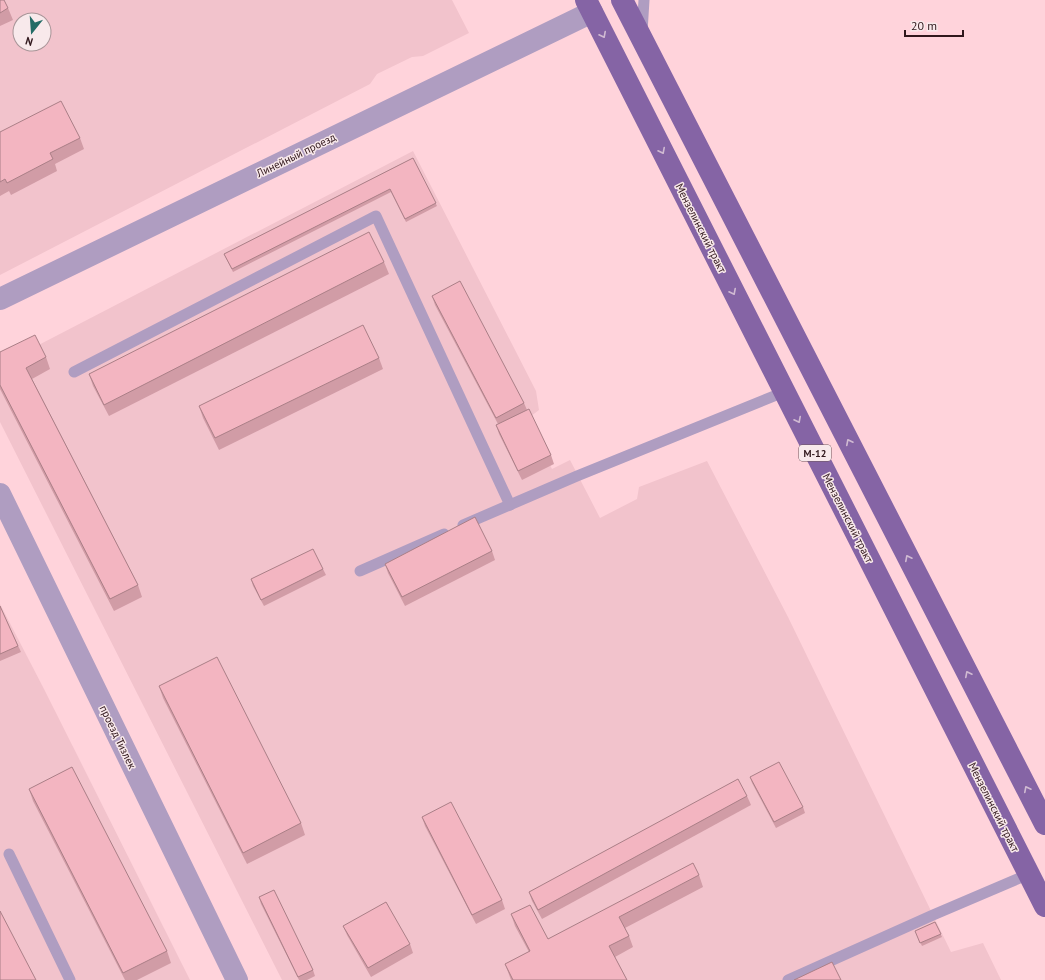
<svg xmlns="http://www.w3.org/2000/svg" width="1045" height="980" font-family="'PT Sans',sans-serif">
	<rect width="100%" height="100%" fill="#ffd3db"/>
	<g fill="#f2c3cc" fill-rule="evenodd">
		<path d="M0,0H452L469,33L423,56L412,57L377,74L370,84L0,275ZM20,20H44V44H20Z"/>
		<path d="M413,151L536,391L539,410L527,419L552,469L570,460L600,518L637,499L639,487L707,461L788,617L951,952L983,943L1001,980H282L0,422V365Z"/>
		<path d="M0,604L45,691L190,980H0Z"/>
	</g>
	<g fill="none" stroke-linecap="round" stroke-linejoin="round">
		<g stroke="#af9dc1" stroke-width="11">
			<path d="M642,32L644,0"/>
			<path d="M74,372L376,216L510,505"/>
			<path d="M463,525L577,476L784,392"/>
			<path d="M360,571L444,534"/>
			<path d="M9,854L70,980"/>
			<path d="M788,980L933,915L1029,874"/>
		</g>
		<path stroke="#af9dc1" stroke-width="22" d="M0,299L592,12"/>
		<path stroke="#af9dc1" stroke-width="22" d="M0,494L237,980"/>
		<g stroke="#8564a5" stroke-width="22">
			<path d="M586,0L1045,906"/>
			<path d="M622,0L1045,824"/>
		</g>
	</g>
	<g fill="#d19ca6">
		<path d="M0,0L8,8L13,20L0,26Z"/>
		<path d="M0,132L80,138L84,149L55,164L57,171L11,195L9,191L0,196Z"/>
		<path d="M413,158L437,206L406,222L391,192L233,272L224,254Z"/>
		<path d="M384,262L389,274L109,416L93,386L89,374Z"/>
		<path d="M432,296L524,403L527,410L551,455L554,464L522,480L499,434L496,425L498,424L435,305Z"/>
		<path d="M0,352L46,357L50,369L32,379L138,585L142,597L114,611L0,389Z"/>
		<path d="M379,358L383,369L219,450L203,418L199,406Z"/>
		<path d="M492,551L495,560L405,606L388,573L385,564Z"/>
		<path d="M323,569L326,575L264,606L253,586L251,579Z"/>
		<path d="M0,606L21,652L0,661Z"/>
		<path d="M159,686L301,823L305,835L247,864L163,698Z"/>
		<path d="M750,777L803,807L805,813L776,828L752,783Z"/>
		<path d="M29,789L167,951L171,963L137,980H125L33,801Z"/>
		<path d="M747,796L751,805L542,919L532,901L529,892Z"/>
		<path d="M422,817L502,900L505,909L476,924L425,826Z"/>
		<path d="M699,875L703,887L625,928L629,936L633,947L615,957L627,980H511L505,964L529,952L515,926L511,914L548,939Z"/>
		<path d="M259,897L313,970L315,976L307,980H299L261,904Z"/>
		<path d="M935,922L942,937L922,946L915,931Z"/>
		<path d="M343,926L410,944L413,953L371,977L347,935Z"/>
	</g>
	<g fill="#f3b5c1" stroke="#aa7f87">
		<path d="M0,0H4L8,8L0,13Z"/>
		<path d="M61,101L80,138L50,153L53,159L7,183L5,179L0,182V132Z"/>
		<path d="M413,158L436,203L405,219L390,189L232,269L224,254Z"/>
		<path d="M369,232L384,262L104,405L89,374Z"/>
		<path d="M460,281L524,403L496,418L432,296Z"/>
		<path d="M363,325L379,358L215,438L199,406Z"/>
		<path d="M35,335L46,357L26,368L138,585L110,599L0,385V352Z"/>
		<path d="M529,409L551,455L518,471L496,425Z"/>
		<path d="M475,517L492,551L402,597L385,564Z"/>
		<path d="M313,549L323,569L261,600L251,579Z"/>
		<path d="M0,606L18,646L0,654Z"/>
		<path d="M217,657L301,823L243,853L159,686Z"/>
		<path d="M779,762L803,807L774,822L750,777Z"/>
		<path d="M72,767L167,951L123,973L29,789Z"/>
		<path d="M738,779L747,796L538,910L529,892Z"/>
		<path d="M451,802L502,900L472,915L422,817Z"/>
		<path d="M693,863L699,875L619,917L629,936L609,946L627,980H513L505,964L530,951L511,914L530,905L548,939Z"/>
		<path d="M274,890L313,970L298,977L259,897Z"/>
		<path d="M386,902L410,944L368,968L343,926Z"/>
		<path d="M0,911L36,980H0Z"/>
		<path d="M935,922L941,934L920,943L915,931Z"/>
		<path d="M832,962L841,980H794Z"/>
	</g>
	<defs><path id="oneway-chevron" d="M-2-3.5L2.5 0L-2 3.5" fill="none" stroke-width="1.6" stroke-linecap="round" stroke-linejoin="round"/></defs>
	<g stroke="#d0bad2">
		<use href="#oneway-chevron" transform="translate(603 35) rotate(63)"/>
		<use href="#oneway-chevron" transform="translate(662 151) rotate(63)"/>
		<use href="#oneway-chevron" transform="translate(733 292) rotate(63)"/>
		<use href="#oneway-chevron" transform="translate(798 420) rotate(63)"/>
		<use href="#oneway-chevron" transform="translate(849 442) rotate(-117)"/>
		<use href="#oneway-chevron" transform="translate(908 558) rotate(-117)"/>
		<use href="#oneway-chevron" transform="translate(968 674) rotate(-117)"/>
		<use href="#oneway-chevron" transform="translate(1027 789) rotate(-117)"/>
	</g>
	<g text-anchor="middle" stroke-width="3" stroke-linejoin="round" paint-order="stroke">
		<rect fill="#f8e9eb" stroke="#6c565a" stroke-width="1" x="799" y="445" width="32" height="16" rx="3"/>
		<g font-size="10" font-weight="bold" fill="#30171c">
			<text x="815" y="457">М-12</text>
		</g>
		<g font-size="11" fill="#30171c" stroke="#f8e9eb">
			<text transform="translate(296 155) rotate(-26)" y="4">Линейный проезд</text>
			<text transform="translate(701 228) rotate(63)" y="4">Мензелинский тракт</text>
			<text transform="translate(848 518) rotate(63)" y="4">Мензелинский тракт</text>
			<text transform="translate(118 737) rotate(64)" y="4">проезд Тизлек</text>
			<text transform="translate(994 807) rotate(63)" y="4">Мензелинский тракт</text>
		</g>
	</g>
	<g transform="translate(32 32) rotate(197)"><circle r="19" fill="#f8e9eb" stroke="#a89598"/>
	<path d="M0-3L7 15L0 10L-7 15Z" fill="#236c66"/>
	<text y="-6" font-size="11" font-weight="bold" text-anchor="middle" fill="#30171c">N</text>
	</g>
	<path d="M905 30v6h58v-6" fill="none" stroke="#30171c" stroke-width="2"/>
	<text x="911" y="30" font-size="12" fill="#30171c" stroke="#f8e9eb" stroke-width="3" paint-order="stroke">20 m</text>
</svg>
